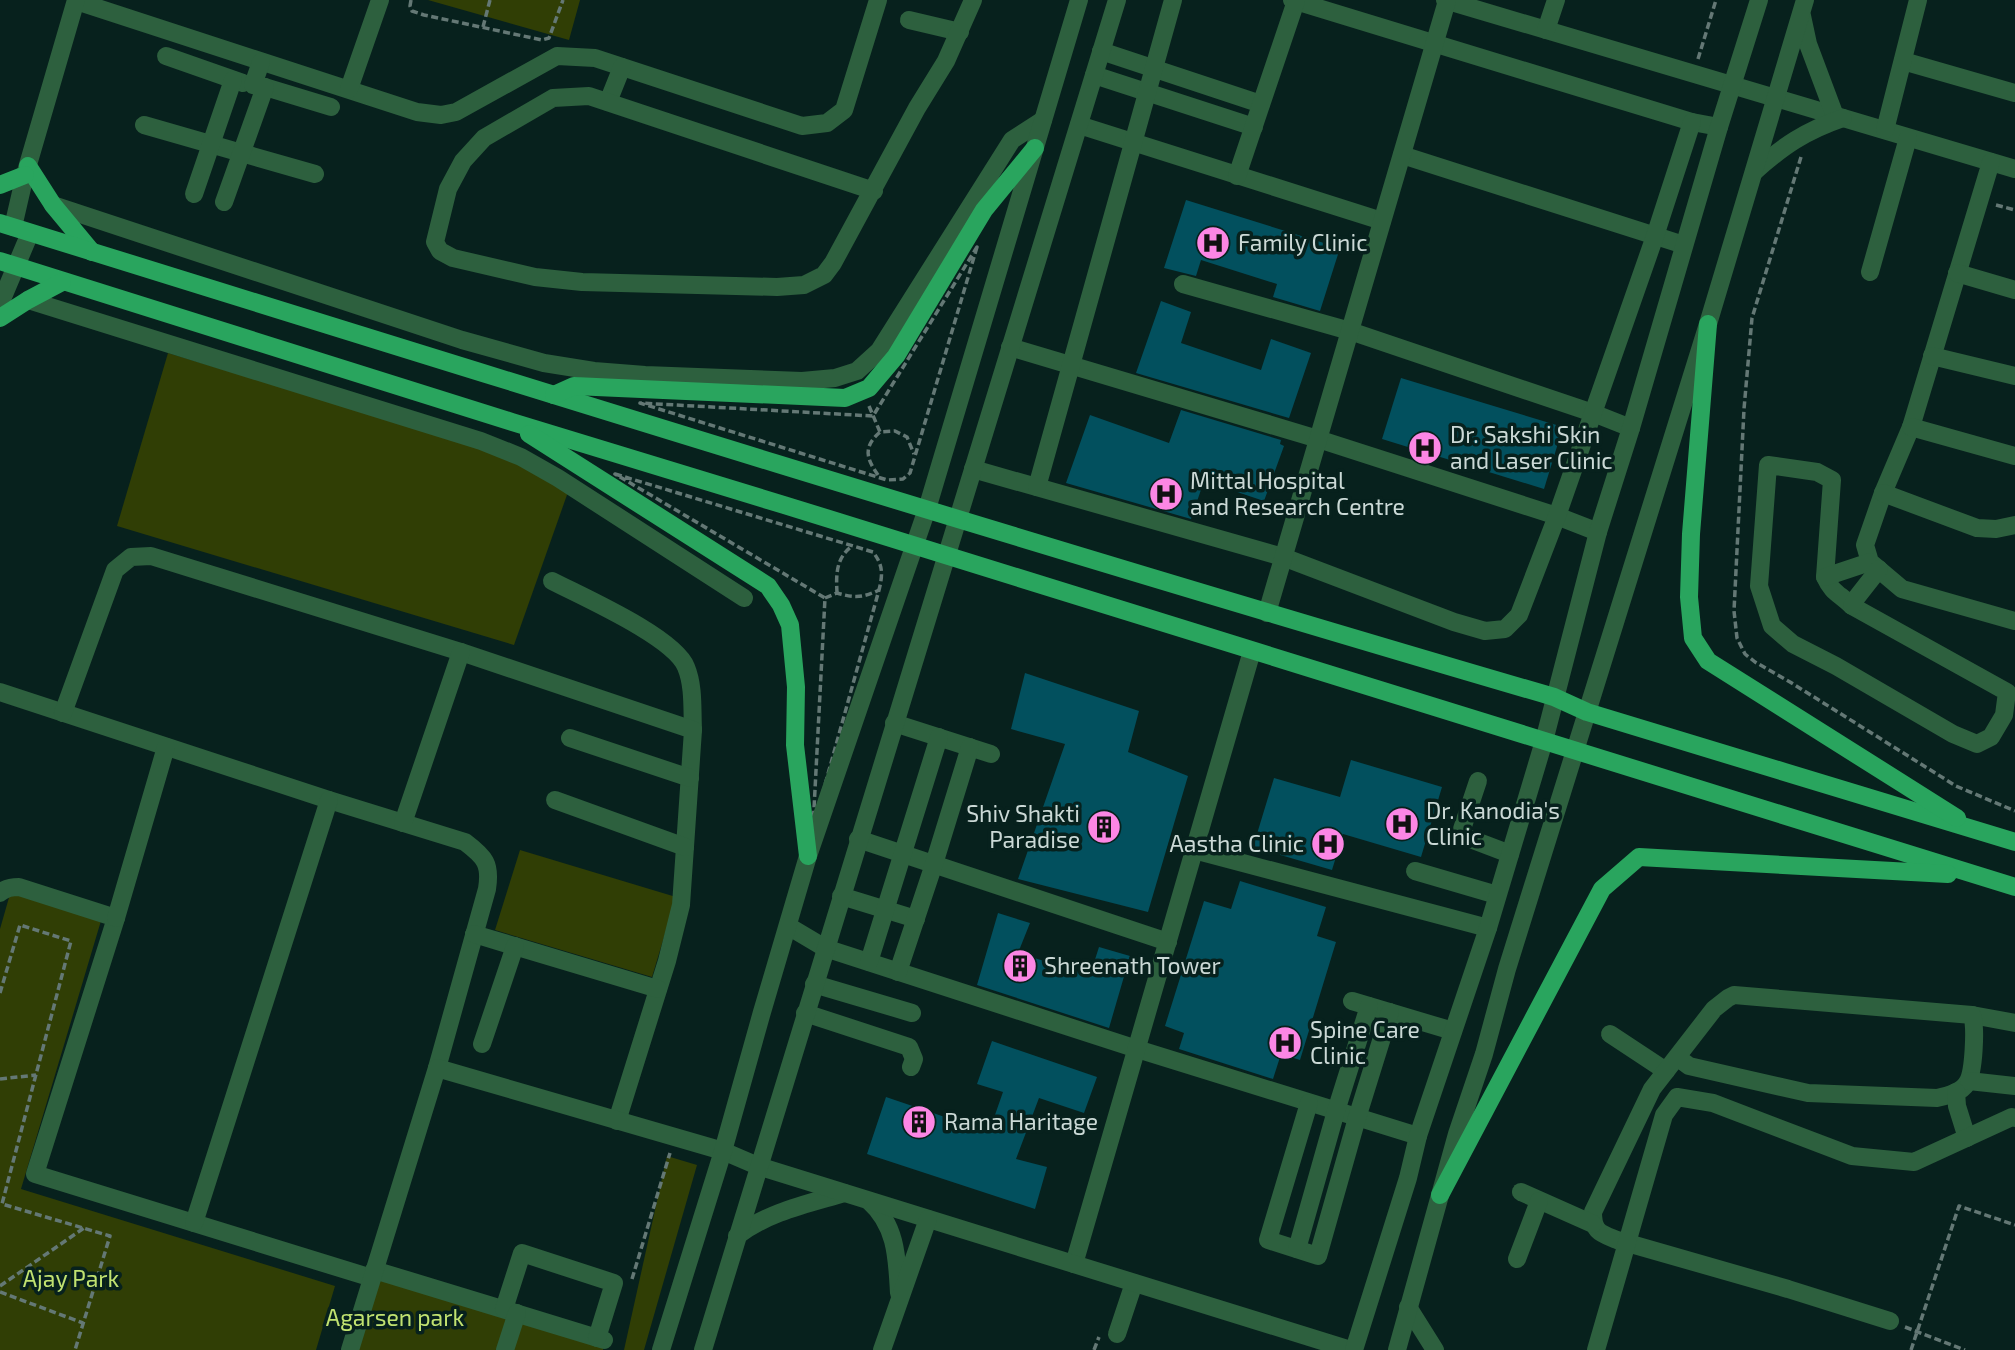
<svg xmlns="http://www.w3.org/2000/svg" width="2015" height="1350" font-family="'Exo 2',sans-serif">
	<rect width="100%" height="100%" fill="#07211d"/>
	<g fill="#303e05">
		<path d="M428,0H580L569,40Z"/>
		<path d="M168,353L506,455L568,492L514,645L117,526Z"/>
		<path d="M520,850L676,897L652,977L495,930Z"/>
		<path d="M12,887L103,914L21,1189L335,1286L316,1350H0V929Z"/>
		<path d="M667,1156L697,1165L644,1350H624Z"/>
		<path d="M372,1278L604,1340L603,1350H352Z"/>
	</g>
	<g fill="#02505e">
		<path d="M1186,200L1340,248L1320,311L1273,297L1277,284L1201,260L1196,276L1164,268Z"/>
		<path d="M1161,301L1191,312L1181,343L1261,370L1271,339L1311,353L1289,418L1136,373Z"/>
		<path d="M1401,378L1563,427L1544,489L1382,439Z"/>
		<path d="M1181,410L1281,440L1280,444L1284,446L1264,501L1204,481L1191,519L1066,483L1090,415L1169,443Z"/>
		<path d="M1025,673L1139,711L1128,752L1188,776L1148,912L1018,879L1065,744L1011,729Z"/>
		<path d="M1351,760L1442,787L1421,857L1343,834L1332,870L1253,847L1274,778L1340,797Z"/>
		<path d="M1240,881L1326,907L1317,936L1336,942L1300,1060L1281,1054L1273,1079L1179,1049L1184,1033L1165,1026L1204,901L1231,909Z"/>
		<path d="M998,913L1030,923L1018,953L1090,975L1099,947L1130,956L1109,1028L977,985Z"/>
		<path d="M992,1041L1097,1077L1084,1113L1039,1098L1016,1159L1047,1167L1035,1209L867,1154L886,1097L989,1132L1003,1092L977,1084Z"/>
	</g>
	<g fill="none" stroke-linecap="round" stroke-linejoin="round">
		<g stroke="#647875" stroke-width="3.5" stroke-dasharray="7 3.5" stroke-linecap="butt">
			<path d="M411,0L410,6L412,11L424,15L542,40L549,38L563,0"/>
			<path d="M483,27L490,0"/>
			<path d="M1698,59L1716,0"/>
			<path d="M1801,157L1752,318L1744,409L1734,611L1737,638L1745,654L1755,662L1790,682L1956,786L2015,811"/>
			<path d="M1996,205L2015,210"/>
			<path d="M977,247L910,473L903,479L887,480L640,403L873,416Z"/>
			<path d="M869,406L880,432L895,431L907,437L914,454"/>
			<path d="M615,474L873,552C883,565 883,574 879,590L813,828L825,598Z"/>
			<path d="M878,475C866,458 863,447 880,432"/>
			<path d="M837,593C836,574 836,558 852,546"/>
			<path d="M825,598L837,593C854,598 863,598 879,590"/>
			<path d="M0,993L20,925L71,941L2,1204L110,1236L75,1350"/>
			<path d="M0,1079L36,1075"/>
			<path d="M632,1279L670,1153"/>
			<path d="M0,1286L84,1228"/>
			<path d="M0,1292L83,1323"/>
			<path d="M1905,1327L1965,1350"/>
			<path d="M1094,1350L1099,1337"/>
			<path d="M1911,1350L1959,1206L2015,1225"/>
		</g>
		<g stroke="#2d603e" stroke-width="18">
			<path d="M1292,0L1692,122L1719,127"/>
			<path d="M1445,0L2015,169"/>
			<path d="M76,1L417,112L441,115L456,112L557,56L595,58L802,126L827,123L844,110L878,0"/>
			<path d="M1802,16L1808,44L1835,116"/>
			<path d="M909,20L960,32"/>
			<path d="M1546,30L1556,0"/>
			<path d="M1101,51L1261,104"/>
			<path d="M166,56L243,83"/>
			<path d="M1903,61L2015,93"/>
			<path d="M1094,75L1254,127"/>
			<path d="M265,87L331,107"/>
			<path d="M349,89L380,0"/>
			<path d="M608,102L622,67"/>
			<path d="M144,125L315,174"/>
			<path d="M1079,125L1382,221"/>
			<path d="M1885,130L1918,0"/>
			<path d="M1402,155L1684,245"/>
			<path d="M1991,162L1911,427L1883,493L1865,545L1870,562L1902,589L2015,621"/>
			<path d="M1754,172C1783,146 1805,131 1843,118"/>
			<path d="M1237,176L1296,1"/>
			<path d="M874,191L589,96L553,98L484,138L463,161L448,189L435,242L440,251L453,258L535,277L582,282L777,287L804,285L824,275L833,263L917,108L946,61L973,0"/>
			<path d="M194,194L233,80"/>
			<path d="M224,202L265,87L253,85L261,62"/>
			<path d="M53,205L462,340L544,363L594,371L645,375L802,381L835,378L857,371L879,351L1012,140L1043,120"/>
			<path d="M13,227L25,175L76,0"/>
			<path d="M1870,272L1908,138"/>
			<path d="M1957,273L2015,290"/>
			<path d="M1183,284L1350,331L1593,413L1631,428"/>
			<path d="M28,300L481,441L521,457L558,478L744,598"/>
			<path d="M0,304L30,233"/>
			<path d="M1010,347L1318,439L1557,516L1598,532"/>
			<path d="M1932,356L2015,376"/>
			<path d="M1911,427L2015,456"/>
			<path d="M1768,465L1817,472L1832,480L1825,577C1832,593 1840,594 1852,606L2007,692L2004,715L1991,737L1977,744L1953,734L1836,666L1793,644L1772,626L1759,586Z"/>
			<path d="M973,469L1283,557L1454,622L1485,631L1505,629L1519,615L1557,516L1655,236L1692,122"/>
			<path d="M1037,487L1173,0"/>
			<path d="M1883,493L1977,528L1996,529L2015,525"/>
			<path d="M1825,577L1870,562"/>
			<path d="M552,581C583,597 674,637 686,667C694,686 692,710 693,730"/>
			<path d="M1852,606L1857,597L1879,569"/>
			<path d="M1267,613L1447,1"/>
			<path d="M0,692L329,800L465,842C485,857 491,864 487,889L437,1068"/>
			<path d="M63,713L115,570L131,557L151,556L461,652L693,730L681,905L667,961L617,1121"/>
			<path d="M894,723L991,754"/>
			<path d="M570,738L690,778"/>
			<path d="M1478,781L1460,835L1510,854"/>
			<path d="M555,800L685,847"/>
			<path d="M403,823L461,652"/>
			<path d="M858,839L1168,942"/>
			<path d="M1194,850L1488,928"/>
			<path d="M1415,871L1497,895"/>
			<path d="M0,893C5,888 12,887 19,887L116,918L35,1174L372,1278"/>
			<path d="M841,896L916,919"/>
			<path d="M116,918L166,747"/>
			<path d="M788,926L825,948L1137,1049L1418,1136"/>
			<path d="M474,934L658,989"/>
			<path d="M869,962L939,737"/>
			<path d="M898,972L934,864L970,747"/>
			<path d="M814,984L912,1013"/>
			<path d="M1352,1001L1453,1031"/>
			<path d="M805,1013L909,1047L914,1059L911,1067"/>
			<path d="M1972,1015L2015,1023"/>
			<path d="M1610,1034L1666,1071"/>
			<path d="M482,1044L515,946"/>
			<path d="M1677,1057L1689,1066L1808,1093L1937,1098C1947,1096 1961,1093 1967,1083C1974,1073 1976,1027 1972,1015L1734,995L1728,998L1714,1009L1652,1089L1593,1212C1593,1232 1600,1233 1617,1240L1788,1289L1890,1321"/>
			<path d="M1969,1081L2015,1086"/>
			<path d="M1956,1092L1957,1106L1967,1138"/>
			<path d="M1309,1103L1268,1240L1318,1256L1357,1118L1390,1012"/>
			<path d="M1521,1192L1593,1224"/>
			<path d="M869,1201C897,1226 897,1259 899,1293"/>
			<path d="M194,1223L329,800"/>
			<path d="M737,1236C768,1212 807,1204 844,1193"/>
			<path d="M1297,1249L1336,1111L1369,1006"/>
			<path d="M1517,1259L1539,1201"/>
			<path d="M1074,1264L1252,651"/>
			<path d="M374,1270L604,1340"/>
			<path d="M1408,1307L1435,1350"/>
			<path d="M504,1309L522,1253L614,1283L597,1338"/>
			<path d="M1117,1334L1134,1283"/>
			<path d="M350,1350L437,1068L723,1151L758,1166L1351,1350"/>
			<path d="M505,1350L517,1313"/>
			<path d="M661,1350L723,1151L762,1012L808,856L927,509L1079,0"/>
			<path d="M703,1350L1117,0"/>
			<path d="M882,1350L928,1219"/>
			<path d="M1354,1350L1408,1178L1418,1136L1488,928L1544,741L1598,532L1631,428L1719,127L1759,0"/>
			<path d="M1397,1350L1457,1134L1484,1054L1507,969L1708,324L1805,0"/>
			<path d="M1596,1350L1664,1115L1677,1097L1713,1103L1852,1156L1914,1162L2012,1117L2015,1118"/>
		</g>
		<g stroke="#29a55e" stroke-width="18">
			<path d="M28,166L53,205L92,252"/>
			<path d="M0,185L25,175"/>
			<path d="M0,223C517,384 1034,545 1554,697L1587,712L2015,842"/>
			<path d="M0,261L512,422L784,505L2015,887"/>
			<path d="M0,318L28,300L62,282"/>
			<path d="M1708,324L1691,534L1689,597L1693,638L1708,661L1957,818"/>
			<path d="M554,395L574,386L845,398L869,388L896,356L984,210L1035,148"/>
			<path d="M529,434L768,586L781,605L790,625L796,687L795,745L808,856"/>
			<path d="M1440,1195L1602,889L1639,857L1948,874"/>
		</g>
	</g>
	<defs>
		<g id="hospital-disc" transform="scale(1.75)"><circle r="9.5" fill="#fc86e4" stroke="#07211d"/><path d="M-5-5h3v3.5h4V-5h3V5h-3V1.5h-4V5h-3Z" fill="#111"/></g>
		<g id="building-disc" transform="scale(1.75)"><circle r="9.5" fill="#fc86e4" stroke="#07211d"/><path d="M-4-6H4V6H1V3H-1V6H-4ZM-2.5-4.3h1.7v1.8h-1.7ZM.8-4.3h1.7v1.8H.8ZM-2.5-1h1.7V.8h-1.7ZM.8-1h1.7V.8H.8Z" fill="#111"/></g>
	</defs>
	<g fill-rule="evenodd">
		<use href="#hospital-disc" x="1213" y="243"/>
		<use href="#hospital-disc" x="1425" y="448"/>
		<use href="#hospital-disc" x="1166" y="494"/>
		<use href="#hospital-disc" x="1402" y="824"/>
		<use href="#building-disc" x="1104" y="827"/>
		<use href="#hospital-disc" x="1328" y="844"/>
		<use href="#building-disc" x="1020" y="966"/>
		<use href="#hospital-disc" x="1285" y="1043"/>
		<use href="#building-disc" x="919" y="1122"/>
	</g>
	<g text-anchor="middle" stroke-width="7" stroke-linejoin="round" paint-order="stroke">
		<g font-size="23" fill="#cbd9d6" stroke="#07211d" text-anchor="start">
			<text x="1238" y="251">Family Clinic</text>
			<text x="1450" y="443">Dr. Sakshi Skin<tspan x="1450" dy="26">and Laser Clinic</tspan></text>
			<text x="1190" y="489">Mittal Hospital<tspan x="1190" dy="26">and Research Centre</tspan></text>
			<text x="1426" y="819">Dr. Kanodia's<tspan x="1426" dy="26">Clinic</tspan></text>
			<text x="1080" y="822" text-anchor="end">Shiv Shakti<tspan x="1080" dy="26">Paradise</tspan></text>
			<text x="1304" y="852" text-anchor="end">Aastha Clinic</text>
			<text x="1044" y="974">Shreenath Tower</text>
			<text x="1310" y="1038">Spine Care<tspan x="1310" dy="26">Clinic</tspan></text>
			<text x="944" y="1130">Rama Haritage</text>
		</g>
		<g font-size="23" fill="#c1e270" stroke="#07211d">
			<text x="71" y="1287">Ajay Park</text>
			<text x="395" y="1326">Agarsen park</text>
		</g>
	</g>
</svg>
